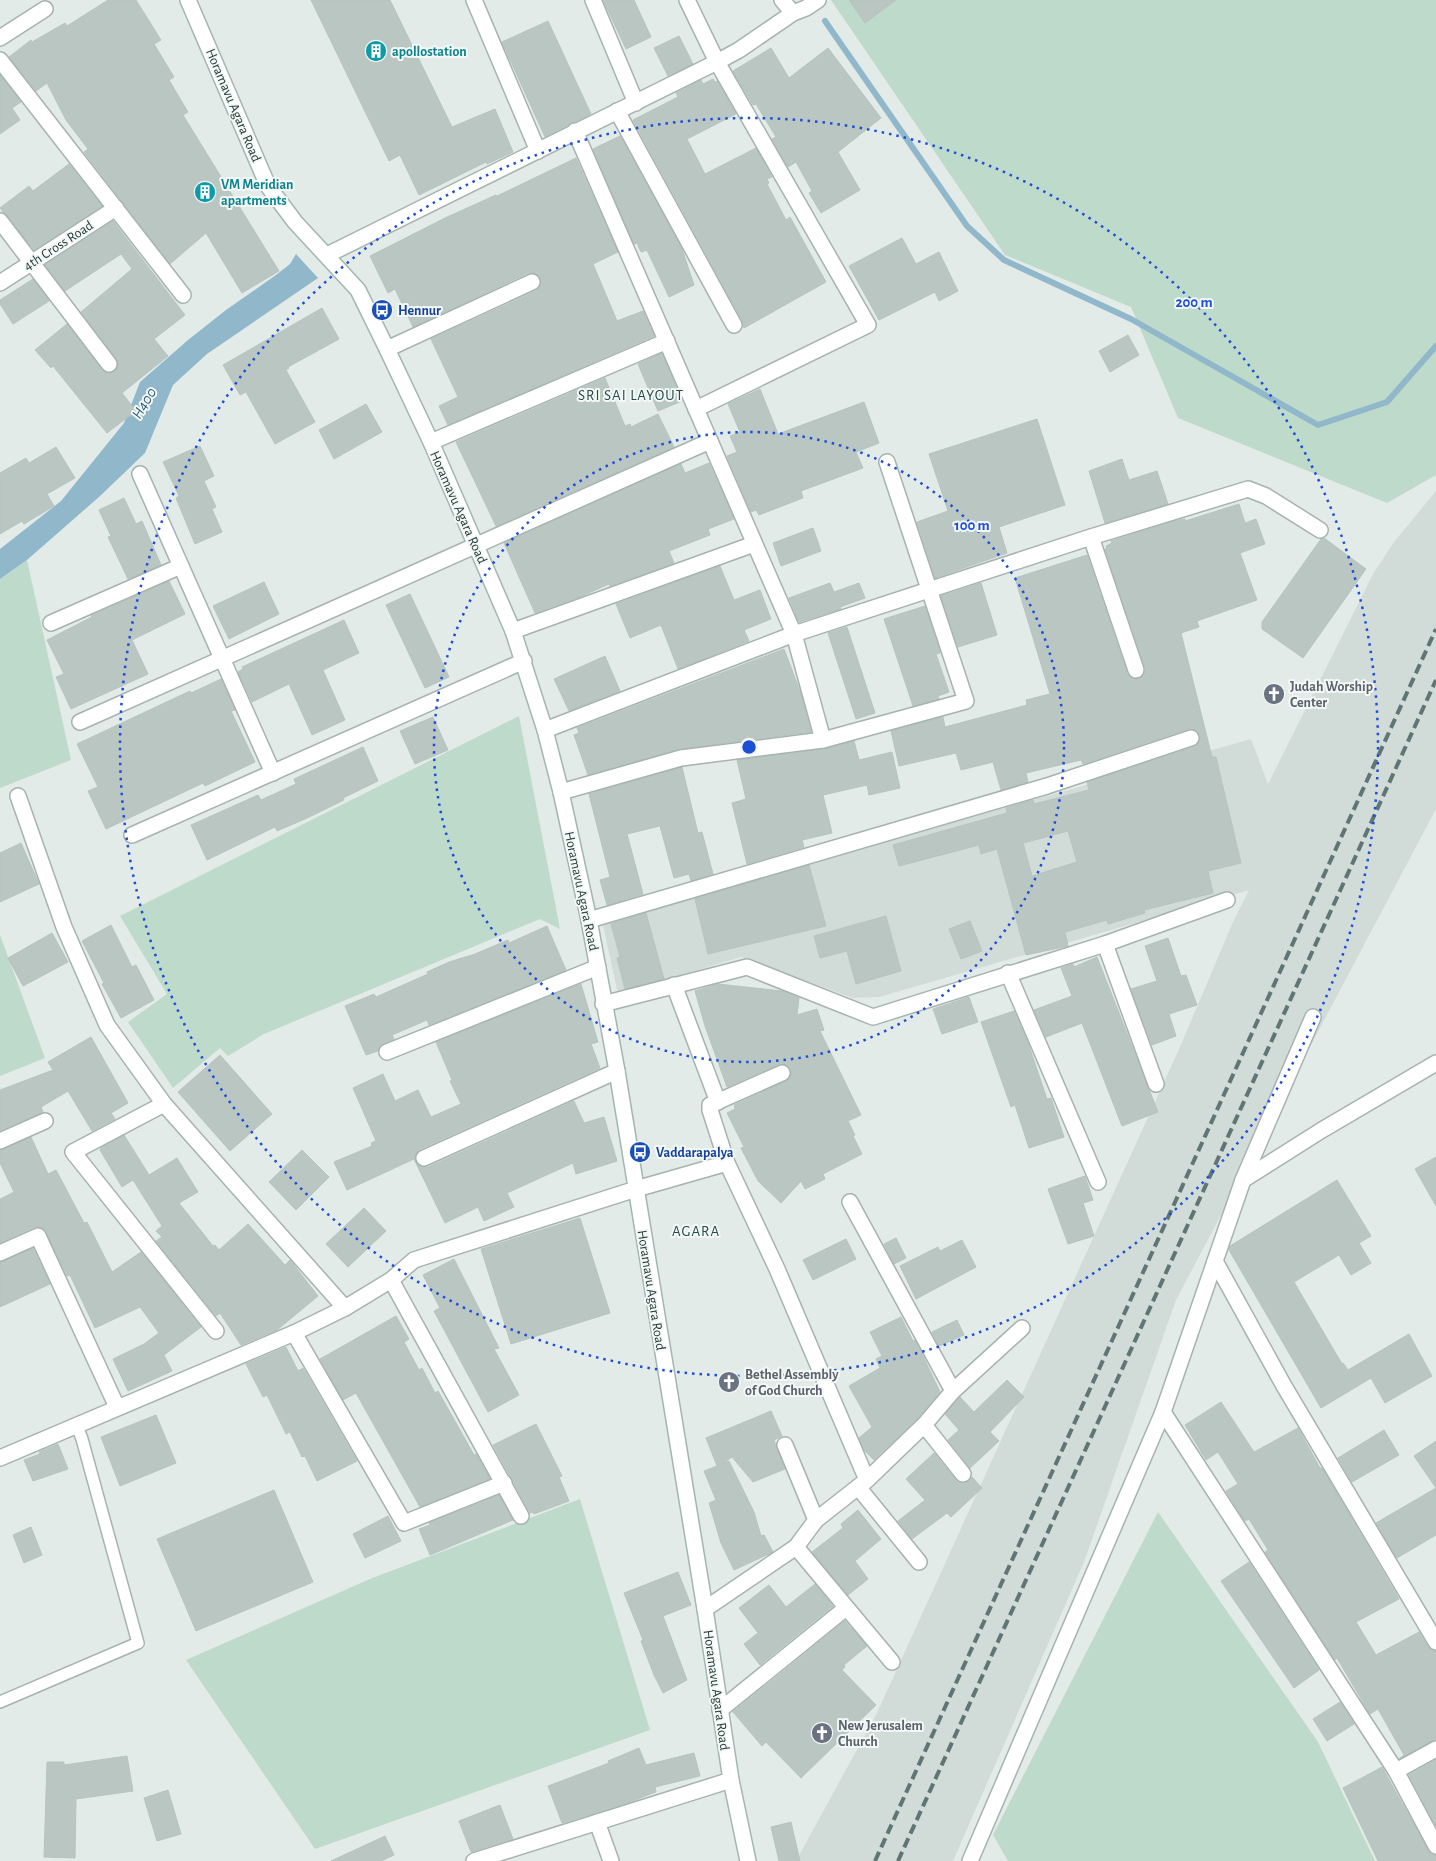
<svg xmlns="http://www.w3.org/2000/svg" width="1436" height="1861" font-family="'Alegreya Sans',sans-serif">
	<rect width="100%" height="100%" fill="#e3ebe9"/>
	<path fill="#d1dbd8" d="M1436,491V809L1176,1300L1084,1562L953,1861H796L877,1713L1180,1047L1233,922L1249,890L879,997L853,998L741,957L618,994L603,925L911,834L1251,739L1268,784L1373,574L1394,542Z"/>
	<g fill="#bedaca">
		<path d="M831,0H1436V475L1387,503L1178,418L1131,307L1005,255Z"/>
		<path d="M27,560L71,760L0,788V579Z"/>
		<path d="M519,716L560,929L540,919L264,1034L228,1056L220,1048L173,1088L128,1022L167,994L120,916Z"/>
		<path d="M0,935L45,1058L0,1076Z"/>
		<path d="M580,1499L650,1730L315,1849L186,1660L370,1579Z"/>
		<path d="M1158,1512L1318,1742L1375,1861H1008L993,1835Z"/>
	</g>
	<path fill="#91b8ca" d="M296,254L318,278L207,354L173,385L145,453L99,497L27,560L0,579V549L61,501L124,423L140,382L188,340L226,310L276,275L290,264Z"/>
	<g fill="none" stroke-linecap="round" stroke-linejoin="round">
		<path stroke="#91b8ca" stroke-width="6" d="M825,21L967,226L1004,260L1131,319L1318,425L1387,402L1436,346"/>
	</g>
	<g fill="#b9c6c2" stroke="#b6c4c1" fill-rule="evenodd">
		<path d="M108,0H136L161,40L154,44L174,77L169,80L188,112L183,115L279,271L242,293L206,233L170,264L84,152L88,149L66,120L47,83L36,91L9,57L31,40L32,42L65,23L67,26Z"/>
		<path d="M311,0H390L452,127L495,109L513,152L487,164L486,162L419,195L400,155L389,161Z"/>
		<path d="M603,0H634L651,37L626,49Z"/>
		<path d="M849,0H896L865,23Z"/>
		<path d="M548,21L591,114L545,137L502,42Z"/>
		<path d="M679,36L693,64L668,76L654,48Z"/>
		<path d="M771,48L789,78L828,48L881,118L838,152L860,190L821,213L809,193L812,191L796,162L788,167L772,139L776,137L756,104L753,105L733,71Z"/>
		<path d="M0,75L21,102L12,108L20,120L0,134Z"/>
		<path d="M713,79L715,82L717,81L736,114L687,139L705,174L756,148L772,177L767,179L769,183L767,184L786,220L790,217L826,282L744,328L742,320L633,120L678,97L676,93L701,80L703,84Z"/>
		<path d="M620,136L682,249L694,285L669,297L647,250L641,252L637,243L634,244L593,149Z"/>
		<path d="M576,158L618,252L593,264L617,321L643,311L654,336L448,425L439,406L458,397L431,339L536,291L541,283L540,278L533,273H528L413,327L395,289L388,293L370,256L445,218L496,195L497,196Z"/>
		<path d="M69,164L102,206L34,250L0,208L29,186L33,191Z"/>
		<path d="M113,221L185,315L154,339L168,356L122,393L136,411L107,433L53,366L51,368L35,350L67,324L102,370L110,373L117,368L118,363L116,358L81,312L132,269L121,254L65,291L45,265Z"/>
		<path d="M902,238L916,264L939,252L958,291L939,301L935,292L879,320L849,266Z"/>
		<path d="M33,279L49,301L13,324L0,304V300Z"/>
		<path d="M322,308L339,339L288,367L289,368L286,370L315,422L275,444L246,392L240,395L223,365Z"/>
		<path d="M1128,335L1139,355L1110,372L1099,351Z"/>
		<path d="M662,353L682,401L658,411L638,364Z"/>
		<path d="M605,378L625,426L630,424L631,427L658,414L674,447L496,526L456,442Z"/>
		<path d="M760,389L778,434L864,402L879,443L856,452L863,468L801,491L803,498L759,515L756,510L751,512L727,456L737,452L730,436L740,432L728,404Z"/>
		<path d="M366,404L382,432L334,459L319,430Z"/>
		<path d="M1037,419L1065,505L999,527L1007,553L935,578L917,522L948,511L929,454Z"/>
		<path d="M200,446L214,476L204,481L216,507L212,509L222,532L195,544L176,498L179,496L163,462Z"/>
		<path d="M56,447L75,478L47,494L54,506L24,524L22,521L0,534V473L26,458L29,463Z"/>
		<path d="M1122,459L1129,480L1157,471L1168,504L1105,523L1089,471Z"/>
		<path d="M709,463L734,519L708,529L710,535L669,551L674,563L610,586L609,584L582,596L535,613L504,543L681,464L685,473Z"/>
		<path d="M124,498L136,524L142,521L161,565L128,579L108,537L111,536L99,510Z"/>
		<path d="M1239,504L1245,523L1256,519L1265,544L1240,553L1257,600L1197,621L1199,627L1181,633L1212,757H1216L1241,863L1208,871L1213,893L1144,910L1145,913L1108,924L1107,920L1065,932L1068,946L1026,955L997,849L981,854L979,845L899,866L893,845L1007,813L1006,808L1033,800L1034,804L1089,790L1087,782L1194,747L1200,740V735L1193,729H1188L1083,764L1081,760L1026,773L1028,782L1001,790L993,762L961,770L956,753L899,766L891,731L943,717L945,727L1027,705L1026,700L1050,694L1015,578L1087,555L1127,673L1134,679H1139L1145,672V667L1105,549H1107L1106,546L1112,543L1111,541L1174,521L1185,519V521ZM1068,831L1077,862L1032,876L1023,843Z"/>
		<path d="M813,528L821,551L781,566L773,543Z"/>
		<path d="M1324,538L1366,569L1303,658L1262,629V622L1321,539Z"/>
		<path d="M720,566L734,600L760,590L771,619L744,630L749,641L678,669L661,625L630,638L616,604Z"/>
		<path d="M169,581L185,614L132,640L148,674L71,709L56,677L64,674L47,640L92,617L91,616Z"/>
		<path d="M264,582L279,614L229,639L213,606Z"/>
		<path d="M830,583L834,592L859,583L865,598L840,607L841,609L799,622L789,598Z"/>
		<path d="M981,583L997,635L958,647L941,596Z"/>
		<path d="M410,594L449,677L425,688L386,605Z"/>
		<path d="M925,606L940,653L936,654L949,692L938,696L939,699L913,706L884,619Z"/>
		<path d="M344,620L359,653L323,670L345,720L312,735L289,684L252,702L238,672L243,669L242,667Z"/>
		<path d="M847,627L875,713L856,719L828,633Z"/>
		<path d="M784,649L800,691L811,732L680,749L588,775L574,735L579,733L577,728Z"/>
		<path d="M605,656L620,691L569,711L554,679Z"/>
		<path d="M221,679L235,710L231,711L255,762L205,786L203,783L106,829L88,791L98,787L77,744L190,691L191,693Z"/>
		<path d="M433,717L448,750L415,764L400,731Z"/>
		<path d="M854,741L859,760L892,752L900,788L869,795L867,785L823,795L832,833L802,840L804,847L747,864L732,803L746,799L737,760L824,749Z"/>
		<path d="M363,747L378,781L343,798L344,800L305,819L277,831L275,827L207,860L191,825L258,795L261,800L296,784L294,779Z"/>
		<path d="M682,767L698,833L702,832L713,874L691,881L689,874L674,878L660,826L627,834L643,894L607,905L600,880L610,877L589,794Z"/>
		<path d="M21,843L39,884L0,902V853Z"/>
		<path d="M809,865L826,926L708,954L695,899Z"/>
		<path d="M646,913L664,979L625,989L617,958L620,957L611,924Z"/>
		<path d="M886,916L901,971L856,984L847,951L820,958L814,936Z"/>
		<path d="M970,921L982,951L961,959L949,929Z"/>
		<path d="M111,925L132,967L136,965L154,1000L121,1018L102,984L104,983L82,941Z"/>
		<path d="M547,926L566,970L429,1025L427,1020L392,1035L394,1039L383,1044L378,1051L366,1055L345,1006L374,994L376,997L428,974L427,972L449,962L475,954L508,940L509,943Z"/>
		<path d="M52,933L68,962L23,986L8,958Z"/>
		<path d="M1168,938L1181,976L1186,975L1197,1005L1169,1014L1176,1036L1152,1045L1131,989L1157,981L1145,946Z"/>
		<path d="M1097,957L1158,1112L1122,1126L1082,1023L1046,1037L1034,1010L1072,996L1061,968L1073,964L1074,967Z"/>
		<path d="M581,984L598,1042L591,1044L600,1068L420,1149L416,1153L415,1161L419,1166L428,1167L574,1101L584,1123L604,1117L617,1161L576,1174L573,1163L507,1193L514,1207L484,1221L478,1207L445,1223L414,1159L347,1190L334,1162L372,1146L371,1143L376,1141L353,1088L383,1074L395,1101L418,1090L431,1117L461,1104L450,1081L452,1080L436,1042Z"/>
		<path d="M718,984L782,991L799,998L797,1015L817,1009L824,1030L820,1031L861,1115L848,1121L855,1135L853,1136L862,1154L823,1174L825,1179L805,1189L801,1181L781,1203L758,1181L741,1148L744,1147L727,1113L735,1109L734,1105L786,1081L791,1074V1070L787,1065L779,1064L727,1087L705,1026L695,991Z"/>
		<path d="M969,997L978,1022L942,1034L933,1009Z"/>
		<path d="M1014,1011L1028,1043L1047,1099L1051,1098L1064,1137L1029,1148L1015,1105L1011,1107L981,1022Z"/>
		<path d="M91,1037L128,1103L111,1113L115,1119L92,1131L68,1091L41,1107L43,1112L0,1131V1090L53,1070L48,1062Z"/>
		<path d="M220,1055L272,1114L230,1151L178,1092Z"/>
		<path d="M124,1135L149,1175L177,1158L198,1192L179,1203L213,1246L215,1245L219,1250L248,1224L285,1265L290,1260L318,1296L277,1330L241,1345L220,1313L216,1316L156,1241L162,1237L156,1231L162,1226L133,1180L122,1187L100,1150L101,1148Z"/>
		<path d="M31,1137L48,1174L56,1170L84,1223L87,1222L112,1272L141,1252L201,1327L164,1355L172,1371L128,1391L113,1359L144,1344L159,1333L140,1307L95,1328L70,1275L67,1276L44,1229L39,1227H34L0,1243V1199L14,1192L0,1163V1150Z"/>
		<path d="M302,1150L329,1177L296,1210L269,1182Z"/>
		<path d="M1436,1157V1206L1415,1169Z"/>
		<path d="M1085,1176L1093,1200L1083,1203L1094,1236L1068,1244L1048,1189Z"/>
		<path d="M1337,1180L1371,1236L1359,1243L1371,1263L1351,1275L1339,1255L1294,1282L1342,1364L1343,1363L1348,1370L1409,1334L1432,1376L1385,1403L1371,1378L1321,1408L1229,1250L1230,1246Z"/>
		<path d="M364,1208L386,1231L348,1267L326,1244Z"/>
		<path d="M580,1218L610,1313L511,1344L481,1249Z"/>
		<path d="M896,1238L906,1258L894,1264L884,1244Z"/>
		<path d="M846,1239L856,1259L813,1280L803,1260Z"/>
		<path d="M962,1240L976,1267L916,1299L900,1266L938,1247L940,1251Z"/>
		<path d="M33,1248L50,1284L0,1307V1262Z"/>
		<path d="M454,1259L499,1348L494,1349L519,1395L488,1412L434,1311L440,1308L423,1275Z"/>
		<path d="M396,1316L409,1339L404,1342L419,1370L422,1368L435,1393L438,1391L474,1455L476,1454L490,1479L420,1507L356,1393L343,1400L320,1359Z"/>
		<path d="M901,1317L913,1341L915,1340L922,1354L940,1392L917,1419L874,1460L864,1450L859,1438L872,1427L849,1386L880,1368L876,1359L882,1356L870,1332Z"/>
		<path d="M957,1320L964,1335L939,1346L932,1332Z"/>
		<path d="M286,1347L298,1371L303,1368L357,1461L317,1481L305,1456L302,1457L290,1432L286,1434L267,1395L263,1397L246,1364Z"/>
		<path d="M1007,1380L1024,1397L990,1432L999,1441L970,1468L948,1440L959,1430L945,1414L960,1397L974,1412Z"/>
		<path d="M1221,1402L1254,1452L1298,1428L1320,1468H1322L1399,1599L1356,1622L1376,1655L1419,1632L1428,1647L1436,1651V1740L1399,1759L1404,1755L1378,1709L1370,1714L1337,1658L1335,1660L1265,1552L1268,1550L1249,1519L1245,1521L1242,1517L1226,1491L1238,1484L1218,1452L1206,1460L1185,1425Z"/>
		<path d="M771,1411L782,1436L774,1440L785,1469L753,1482L732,1457L722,1464L729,1461L754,1512L761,1536L764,1535L773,1552L734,1570L721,1543L709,1503L716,1500L704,1471L717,1466L706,1438Z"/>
		<path d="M156,1415L176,1463L120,1486L101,1437Z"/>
		<path d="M536,1424L562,1476L559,1477L569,1501L534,1514L533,1512L530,1513L493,1445Z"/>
		<path d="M1384,1430L1399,1455L1352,1482L1338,1458Z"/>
		<path d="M1436,1441V1535L1397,1558L1376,1523L1436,1488L1414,1456Z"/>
		<path d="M58,1444L68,1469L33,1481L24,1460L40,1454L39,1452Z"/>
		<path d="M934,1453L956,1480L965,1483L972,1477L982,1488L951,1517L947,1513L912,1539L898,1521L925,1500L906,1479Z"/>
		<path d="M274,1490L313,1582L196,1631L157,1539Z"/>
		<path d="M499,1495L513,1520L430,1555L419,1529L430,1525L429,1523Z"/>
		<path d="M858,1510L881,1539L855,1561L868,1579L848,1595L812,1552L843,1528L841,1524Z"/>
		<path d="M388,1516L401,1541L365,1558L353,1534Z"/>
		<path d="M31,1527L42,1555L24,1563L13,1535Z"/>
		<path d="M1249,1562L1319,1670L1294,1688L1221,1581Z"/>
		<path d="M678,1572L691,1605L663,1616L687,1680L663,1693L654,1675L641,1641L643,1640L624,1593Z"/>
		<path d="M815,1584L833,1606L760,1665L744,1644L758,1633L739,1608L769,1585L786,1607Z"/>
		<path d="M845,1621L867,1646L844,1665L845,1667L842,1670L876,1705L801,1778L766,1742L762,1746L733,1712Z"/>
		<path d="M1340,1702L1354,1724L1327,1741L1313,1719Z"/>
		<path d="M639,1748L646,1765L694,1753L700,1776L655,1787L656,1792L630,1802L562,1823L548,1786L609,1763L608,1761Z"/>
		<path d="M127,1756L133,1791L76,1799L75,1858L44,1857L47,1762H64V1765Z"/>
		<path d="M1436,1760V1826L1409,1775Z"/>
		<path d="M1382,1767L1428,1850L1431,1854L1436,1855V1861H1378L1343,1788Z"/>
		<path d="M168,1790L181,1834L157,1841L144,1798Z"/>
		<path d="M500,1805L513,1839L471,1852L459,1821Z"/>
		<path d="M791,1822L800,1861H779L771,1827Z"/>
		<path d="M385,1836L394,1855L381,1861H331Z"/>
	</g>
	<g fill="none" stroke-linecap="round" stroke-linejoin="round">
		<g stroke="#a6b3b0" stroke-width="14">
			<path id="lane" d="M0,1702L138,1643L82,1439L77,1426"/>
		</g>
		<g stroke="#a6b3b0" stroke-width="18">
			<g id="street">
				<path d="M474,0L538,151"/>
				<path d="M593,0L636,103"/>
				<path d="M687,0L717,62L868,325L696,409"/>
				<path d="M782,0L793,13"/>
				<path d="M0,38L45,9"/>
				<path d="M0,60L183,295"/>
				<path d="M617,111L734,325"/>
				<path d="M575,131L794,634L823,740"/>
				<path d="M0,221L109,364"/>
				<path d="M327,255L717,62L739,50L793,13L806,8L818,0"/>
				<path d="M0,283L116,208"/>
				<path d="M387,349L532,282"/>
				<path d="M431,442L667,341"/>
				<path d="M140,474L273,773"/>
				<path d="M1091,537L1136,670"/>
				<path d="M51,623L181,566"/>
				<path d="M513,631L754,544"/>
				<path d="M80,722L710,441"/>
				<path d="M545,730L794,634L1091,537L1248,489L1266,496L1320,530"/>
				<path d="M561,792L681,758L823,740L966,701L887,462"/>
				<path d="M18,796L64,927L107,1025L164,1104L345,1308"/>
				<path d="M132,835L524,661"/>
				<path d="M589,920L1047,786L1191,738"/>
				<path d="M1105,944L1156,1084"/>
				<path d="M1008,973L1098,1182"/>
				<path d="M674,985L718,1102"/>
				<path d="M603,1004L747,967L873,1017L1105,944L1227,900"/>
				<path d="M387,1052L598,967"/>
				<path d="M782,1073L710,1105V1110L727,1163L777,1269L867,1480"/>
				<path d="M164,1104L73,1152L216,1331"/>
				<path d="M0,1141L45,1121"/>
				<path d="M424,1158L617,1071"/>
				<path d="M1243,1180L1322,1130L1436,1063"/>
				<path d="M850,1202L953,1391"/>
				<path d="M0,1253L38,1236L117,1407"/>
				<path d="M1215,1261L1284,1386L1436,1642"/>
				<path d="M391,1280L521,1516"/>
				<path d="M294,1333L404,1523L504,1483"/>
				<path d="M1163,1412L1396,1771L1436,1846"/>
				<path d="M924,1425L963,1474"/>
				<path d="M785,1445L816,1520"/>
				<path d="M0,1458L294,1333L345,1308L391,1280L414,1260L636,1189L727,1163"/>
				<path d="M858,1487L919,1562"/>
				<path d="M796,1547L892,1662"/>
				<path d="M705,1609L796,1547L816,1520L867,1480L924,1425L953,1391L1022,1328"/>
				<path d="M720,1710L846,1608"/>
				<path d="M1396,1771L1436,1749"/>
				<path d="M597,1822L611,1861"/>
				<path d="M474,1861L731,1780"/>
				<path d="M970,1861L1163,1412L1243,1180L1313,1017"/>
			</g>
		</g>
		<g stroke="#a3b6b2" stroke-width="18">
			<path id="secondary" d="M188,0L268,186L295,222L358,290L387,349L431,442L513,631L545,730L561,792L589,920L617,1071L705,1609L731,1780L748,1861"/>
		</g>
		<use href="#lane" stroke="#fff" stroke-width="11"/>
		<use href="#street" stroke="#fff" stroke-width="15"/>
		<use href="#secondary" stroke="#fff" stroke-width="15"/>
		<g stroke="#5f7674" stroke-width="4" stroke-dasharray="10 5" stroke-linecap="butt">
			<path d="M875,1861L1436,629"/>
			<path d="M898,1861L1436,680"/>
		</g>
	</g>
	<g fill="none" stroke="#1d4ed8" stroke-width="2.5" stroke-dasharray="2.5 5">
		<circle cx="749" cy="747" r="315"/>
		<circle cx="749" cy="747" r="629"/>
	</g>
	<defs>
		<g id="building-disc" transform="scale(1.125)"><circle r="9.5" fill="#0f9aa8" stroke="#f3f8f6"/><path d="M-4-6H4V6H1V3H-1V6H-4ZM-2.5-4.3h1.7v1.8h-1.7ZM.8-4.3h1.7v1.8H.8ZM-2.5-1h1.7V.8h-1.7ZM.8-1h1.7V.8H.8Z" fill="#fff"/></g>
		<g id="bus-disc" transform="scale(1.125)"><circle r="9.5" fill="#1a4fb4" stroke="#f3f8f6"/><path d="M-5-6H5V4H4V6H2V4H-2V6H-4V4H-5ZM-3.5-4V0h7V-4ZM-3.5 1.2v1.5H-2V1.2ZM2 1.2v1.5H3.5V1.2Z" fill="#fff"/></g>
		<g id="church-disc" transform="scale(1.125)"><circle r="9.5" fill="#6b7280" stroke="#f3f8f6"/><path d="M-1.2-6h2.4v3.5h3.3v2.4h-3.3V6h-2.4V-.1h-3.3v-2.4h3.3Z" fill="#fff"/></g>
	</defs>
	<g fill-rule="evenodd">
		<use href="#building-disc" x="376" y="51"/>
		<use href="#building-disc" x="205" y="192"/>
		<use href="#bus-disc" x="382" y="310"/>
		<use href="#church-disc" x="1274" y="694"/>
		<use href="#bus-disc" x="640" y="1152"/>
		<use href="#church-disc" x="729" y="1382"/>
		<use href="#church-disc" x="822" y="1733"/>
	</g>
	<g text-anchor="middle" stroke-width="4" stroke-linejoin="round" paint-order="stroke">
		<g font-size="14" font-weight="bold" fill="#0d838f" stroke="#f3f8f6" text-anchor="start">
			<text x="392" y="56">apollostation</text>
			<text x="221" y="189">VM Meridian<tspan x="221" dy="16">apartments</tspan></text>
		</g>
		<g font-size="14" fill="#253b38" stroke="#f3f8f6">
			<text transform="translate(234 105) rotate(67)" y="5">Horamavu Agara Road</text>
			<text transform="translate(58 245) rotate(-33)" y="5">4th Cross Road</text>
			<text transform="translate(459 507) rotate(66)" y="5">Horamavu Agara Road</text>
			<text transform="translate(582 891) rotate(78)" y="5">Horamavu Agara Road</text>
			<text transform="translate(652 1290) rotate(81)" y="5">Horamavu Agara Road</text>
			<text transform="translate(717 1690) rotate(82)" y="5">Horamavu Agara Road</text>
		</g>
		<g font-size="14" font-weight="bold" fill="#164399" stroke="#f3f8f6" text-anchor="start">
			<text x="398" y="315">Hennur</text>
			<text x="656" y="1157">Vaddarapalya</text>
		</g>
		<g font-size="14" font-weight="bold" fill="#5b616d" stroke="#f3f8f6" text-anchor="start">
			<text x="1290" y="691">Judah Worship<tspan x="1290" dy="16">Center</tspan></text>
			<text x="745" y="1379">Bethel Assembly<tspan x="745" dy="16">of God Church</tspan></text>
			<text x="838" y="1730">New Jerusalem<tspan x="838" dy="16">Church</tspan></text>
		</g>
		<g font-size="15" letter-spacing="1" fill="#234b47" stroke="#f3f8f6">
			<text x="631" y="400">SRI SAI LAYOUT</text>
			<text x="696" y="1236">AGARA</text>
		</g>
		<g font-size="15" font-style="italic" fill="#255870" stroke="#f3f8f6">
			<text transform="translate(144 403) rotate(-59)" y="5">H400</text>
		</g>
	</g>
	<circle cx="749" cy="747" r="8" fill="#1d4ed8" stroke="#f3f8f6" stroke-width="2.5"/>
	<g font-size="15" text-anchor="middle" font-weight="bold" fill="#1d4ed8" stroke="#f3f8f6" stroke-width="4" stroke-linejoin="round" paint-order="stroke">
		<text x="1194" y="307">200 m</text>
		<text x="972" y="530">100 m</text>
	</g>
</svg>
